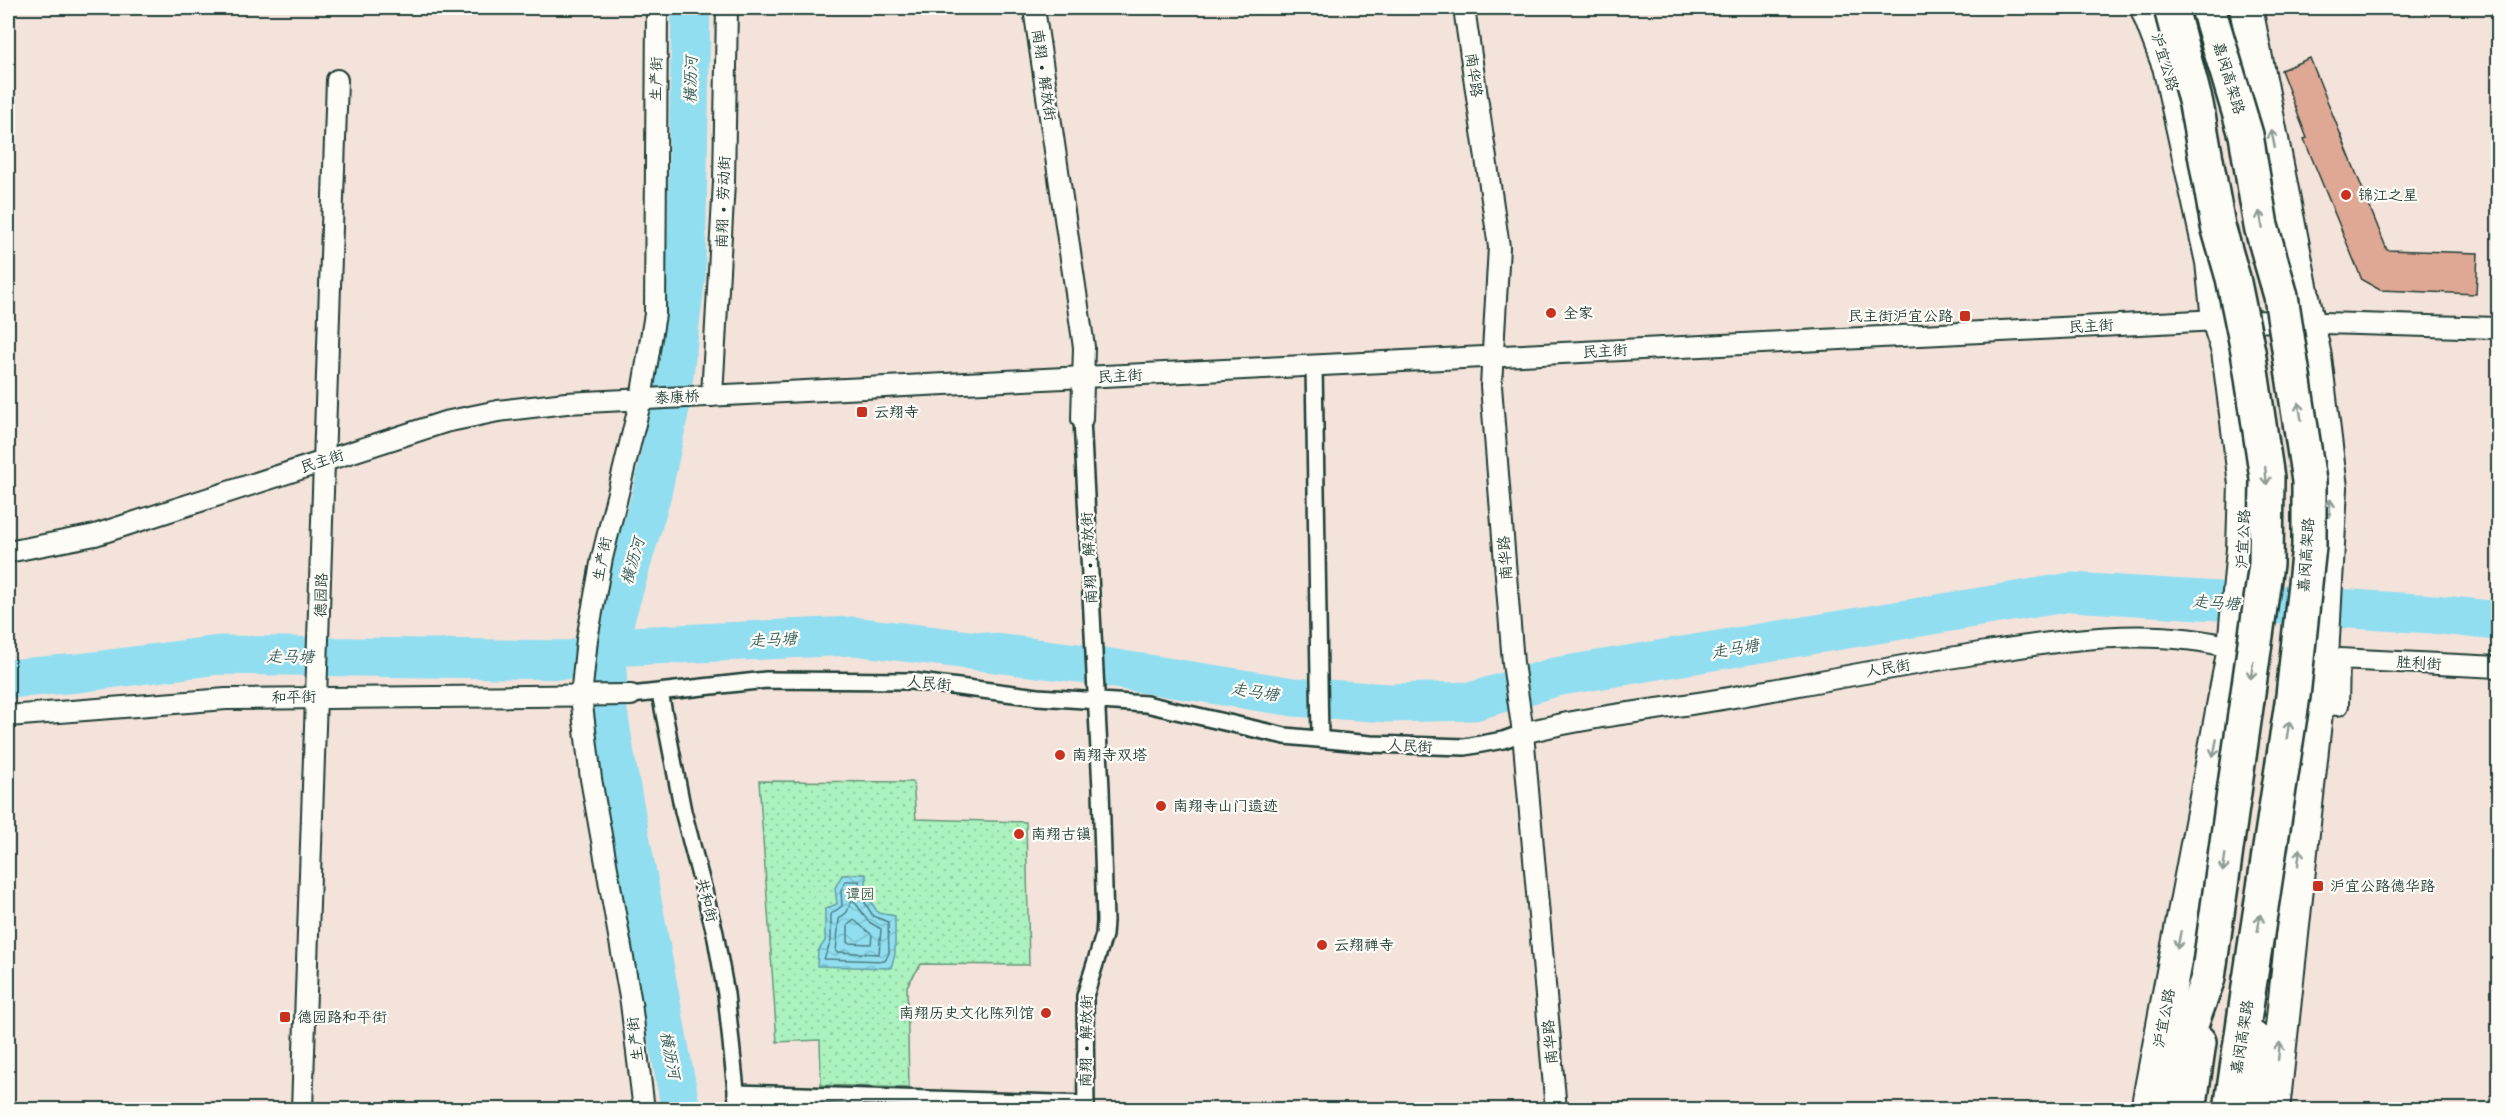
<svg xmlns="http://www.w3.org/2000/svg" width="2506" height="1117" font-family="'Shantell Sans','LXGW WenKai TC',sans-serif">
	<defs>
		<pattern id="park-dots" width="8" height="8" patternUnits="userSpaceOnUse" patternTransform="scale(1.5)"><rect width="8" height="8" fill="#abf2be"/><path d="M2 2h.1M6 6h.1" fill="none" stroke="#93d0a4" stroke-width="1.8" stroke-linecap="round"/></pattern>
		<pattern id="water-waves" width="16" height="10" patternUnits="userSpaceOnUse" patternTransform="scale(1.5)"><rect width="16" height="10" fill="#91def1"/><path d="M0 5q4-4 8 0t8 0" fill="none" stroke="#7dbfcf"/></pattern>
	</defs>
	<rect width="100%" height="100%" fill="#f4e3da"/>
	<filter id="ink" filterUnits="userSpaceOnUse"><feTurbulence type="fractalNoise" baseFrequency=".0167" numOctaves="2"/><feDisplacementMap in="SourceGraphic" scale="12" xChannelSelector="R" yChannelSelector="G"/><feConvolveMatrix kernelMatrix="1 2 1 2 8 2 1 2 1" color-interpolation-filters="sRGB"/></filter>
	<g filter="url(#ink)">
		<path fill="url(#park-dots)" stroke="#659879" stroke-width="1.5" d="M759,781L913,782L916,819L1026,822L1029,965L921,964L907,986L909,1088L821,1085L820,1040L777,1042Z"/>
		<path fill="url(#water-waves)" stroke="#639ea5" stroke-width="1.5" d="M866,874V894L878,913L895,916V954L891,968L817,966L818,951L825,941V909L837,904L835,888L842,875Z"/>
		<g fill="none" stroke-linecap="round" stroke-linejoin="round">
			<g stroke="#4d7d80" stroke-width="1.5">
				<path d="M846,881H859L861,896L873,916L888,922L889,953L885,961L824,959L831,941V914L842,906L841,890Z"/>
				<path d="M854,901L869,922L881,929L879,954L836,952L839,919L847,912L851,902Z"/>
				<path d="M854,920L872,935L871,944L848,943V925Z"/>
			</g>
			<g stroke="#91def1" stroke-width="39">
				<path d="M8,679L78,673L219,655L572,660L607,647L853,636L1078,663L1294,697L1389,703L1474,701L1555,677L2071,592L2433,614L2498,621"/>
				<path d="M681,1110L616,761L608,711L607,647L652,493L670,408L686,275L691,8"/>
			</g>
		</g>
		<path fill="#dfa895" stroke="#1f3d34" stroke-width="1.5" d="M2310,58L2387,250L2478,253L2476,294L2380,290L2362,280L2304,139L2307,138L2281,70Z"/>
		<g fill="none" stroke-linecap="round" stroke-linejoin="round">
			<g stroke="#1f3d34" stroke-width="20">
				<g id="pedestrian">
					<path d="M1314,366L1320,739"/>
					<path d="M1082,419L1101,789L1105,921L1104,935L1085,996L1086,1110"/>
					<path d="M660,693L683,811L715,933L726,994L738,1110"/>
					<path d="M631,695L766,680L911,681L1038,697L1146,704L1285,736L1371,744L1465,747L1503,740L1523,733"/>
					<path d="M736,1093L1086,1104"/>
				</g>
			</g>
			<g stroke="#1f3d34" stroke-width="24">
				<g id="minor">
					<path d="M1034,8L1084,347L1082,419"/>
					<path d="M1464,8L1499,247L1491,386L1513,663L1523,733L1556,1110"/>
					<path d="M712,396L724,182L727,8"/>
					<path d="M8,552L95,535L445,422L498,411L566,403L2218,320L2498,328"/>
					<path d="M2318,703L2338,705L2339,659L2498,667"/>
					<path d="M8,716L226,699L631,695"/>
					<path d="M1523,733C1592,715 1663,710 1734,697C1816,682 1898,666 1980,653C2062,640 2152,626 2234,648"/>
					<path d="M302,1110L337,80"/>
					<path d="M644,1110L631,1003L591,779L581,697L587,639L602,558L641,399L655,314L657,8"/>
				</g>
			</g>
			<g stroke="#1f3d34" stroke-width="36">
				<g id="primary">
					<path d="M2246,8L2315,357L2331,488L2322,657L2273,1110"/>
					<path d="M2147,1110L2234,648L2243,549L2245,484L2228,351L2218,320L2212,262L2169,66L2147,8"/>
				</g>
			</g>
			<g stroke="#1f3d34" stroke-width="38">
				<g id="trunk">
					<path d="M2254,1039L2260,1110"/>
					<path d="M2160,1110L2208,978"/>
					<path d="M2189,1110L2199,1042"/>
					<path d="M2231,1110L2250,980"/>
				</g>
			</g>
			<use href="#pedestrian" stroke="#fdfcf7" stroke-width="15"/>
			<use href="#minor" stroke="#fdfcf7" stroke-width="20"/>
			<use href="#primary" stroke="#fdfcf7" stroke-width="32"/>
			<use href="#trunk" stroke="#fdfcf7" stroke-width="33"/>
			<g stroke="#1f3d34" stroke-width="38" stroke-linecap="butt">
				<g id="trunk-bridge">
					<path d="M2171,8L2196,104L2218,226L2233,278L2248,351L2267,478L2266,564L2208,978"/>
					<path d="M2208,8L2246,135L2261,226L2281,296L2309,481V546L2293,696L2250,980"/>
				</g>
			</g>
			<use href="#trunk-bridge" stroke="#fdfcf7" stroke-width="33"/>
		</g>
		<defs><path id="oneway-shaft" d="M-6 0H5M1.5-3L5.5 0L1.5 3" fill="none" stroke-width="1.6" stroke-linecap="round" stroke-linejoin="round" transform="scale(1.5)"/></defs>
		<g stroke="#8e9c96">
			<use href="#oneway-shaft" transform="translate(2273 139) rotate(-102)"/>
			<use href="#oneway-shaft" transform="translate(2261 220) rotate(-101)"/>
			<use href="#oneway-shaft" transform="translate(2300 411) rotate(-99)"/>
			<use href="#oneway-shaft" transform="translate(2266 476) rotate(85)"/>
			<use href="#oneway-shaft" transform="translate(2330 508) rotate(-87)"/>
			<use href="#oneway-shaft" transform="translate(2252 670) rotate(98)"/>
			<use href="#oneway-shaft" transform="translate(2288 730) rotate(-81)"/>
			<use href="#oneway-shaft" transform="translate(2215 748) rotate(101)"/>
			<use href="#oneway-shaft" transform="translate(2299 857) rotate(-83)"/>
			<use href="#oneway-shaft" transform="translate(2224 863) rotate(98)"/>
			<use href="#oneway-shaft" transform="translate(2259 923) rotate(-81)"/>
			<use href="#oneway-shaft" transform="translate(2179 940) rotate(101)"/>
			<use href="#oneway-shaft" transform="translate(2279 1051) rotate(-84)"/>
		</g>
	</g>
	<g fill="#c8321e" stroke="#fdfcf7" stroke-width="2">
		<circle cx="2346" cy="195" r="6"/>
		<circle cx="1551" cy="313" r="6"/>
		<rect x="1959" y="310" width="12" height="12" rx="3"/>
		<rect x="856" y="406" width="12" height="12" rx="3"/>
		<circle cx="1060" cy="755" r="6"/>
		<circle cx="1161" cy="806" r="6"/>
		<circle cx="1019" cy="834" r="6"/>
		<rect x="2312" y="880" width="12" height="12" rx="3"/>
		<circle cx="1322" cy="945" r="6"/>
		<circle cx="1046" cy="1013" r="6"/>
		<rect x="279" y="1011" width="12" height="12" rx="3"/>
	</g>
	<g text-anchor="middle" stroke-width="4.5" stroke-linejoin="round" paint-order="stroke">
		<g font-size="15" fill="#1f3d34" stroke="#fdfcf7">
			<text transform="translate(2165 62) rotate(73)" y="5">沪宜公路</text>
			<text transform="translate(1044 75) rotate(82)" y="5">南翔 • 解放街</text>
			<text transform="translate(1474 75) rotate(82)" y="5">南华路</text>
			<text transform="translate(2229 78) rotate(73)" y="5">嘉闵高架路</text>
			<text transform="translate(656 79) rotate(-89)" y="5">生产街</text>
			<text transform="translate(723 202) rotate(-88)" y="5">南翔 • 劳动街</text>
			<text transform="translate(2091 326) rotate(-3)" y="5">民主街</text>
			<text transform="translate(1605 351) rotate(-3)" y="5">民主街</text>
			<text transform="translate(1120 376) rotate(-3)" y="5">民主街</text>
			<text transform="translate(677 397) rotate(-3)" y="5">泰康桥</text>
			<text transform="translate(322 461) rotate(-18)" y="5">民主街</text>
			<text transform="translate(2243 539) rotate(-87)" y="5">沪宜公路</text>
			<text transform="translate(2306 555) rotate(-86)" y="5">嘉闵高架路</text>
			<text transform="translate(1089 558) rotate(-93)" y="5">南翔 • 解放街</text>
			<text transform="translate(1505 558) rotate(-94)" y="5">南华路</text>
			<text transform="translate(602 559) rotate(-79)" y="5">生产街</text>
			<text transform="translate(321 595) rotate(-88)" y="5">德园路</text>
			<text transform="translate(2419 663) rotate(3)" y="5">胜利街</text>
			<text transform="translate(1888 668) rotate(-9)" y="5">人民街</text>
			<text transform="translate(929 683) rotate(5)" y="5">人民街</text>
			<text transform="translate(294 697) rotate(-1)" y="5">和平街</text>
			<text transform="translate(1410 746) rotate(3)" y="5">人民街</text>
			<text transform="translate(707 900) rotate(76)" y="5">共和街</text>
			<text transform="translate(2164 1018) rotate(-79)" y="5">沪宜公路</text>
			<text transform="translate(2242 1037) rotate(-81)" y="5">嘉闵高架路</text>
			<text transform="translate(635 1039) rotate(-97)" y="5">生产街</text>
			<text transform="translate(1086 1041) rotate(-89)" y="5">南翔 • 解放街</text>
			<text transform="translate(1550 1042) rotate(-95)" y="5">南华路</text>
		</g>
		<g font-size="15" fill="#1f3d34" stroke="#fdfcf7" text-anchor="start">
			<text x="2358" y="200">锦江之星</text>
			<text x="1563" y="318">全家</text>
			<text x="1953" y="321" text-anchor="end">民主街沪宜公路</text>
			<text x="874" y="417">云翔寺</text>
			<text x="1072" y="760">南翔寺双塔</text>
			<text x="1173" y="811">南翔寺山门遗迹</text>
			<text x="1031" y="839">南翔古镇</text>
			<text x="2330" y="891">沪宜公路德华路</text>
			<text x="1334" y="950">云翔禅寺</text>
			<text x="1034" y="1018" text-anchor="end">南翔历史文化陈列馆</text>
			<text x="297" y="1022">德园路和平街</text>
		</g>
		<g font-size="15" fill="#3b6150" stroke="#fdfcf7">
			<text x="860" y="899">谭园</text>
		</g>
		<g font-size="16" font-style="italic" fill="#365d5a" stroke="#fdfcf7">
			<text transform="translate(690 80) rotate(-89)" y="6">横沥河</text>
			<text transform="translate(632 561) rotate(-74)" y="6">横沥河</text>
			<text transform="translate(2216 602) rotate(4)" y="6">走马塘</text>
			<text transform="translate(773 639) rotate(-3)" y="6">走马塘</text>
			<text transform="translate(1735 648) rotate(-9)" y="6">走马塘</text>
			<text transform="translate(290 656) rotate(1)" y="6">走马塘</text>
			<text transform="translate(1255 691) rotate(9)" y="6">走马塘</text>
			<text transform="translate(671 1055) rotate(79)" y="6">横沥河</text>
		</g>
	</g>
	<rect width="2506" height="1117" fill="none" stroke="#fdfcf7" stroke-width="30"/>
	<rect x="15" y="15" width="2476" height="1087" fill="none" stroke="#1f3d34" stroke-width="2" filter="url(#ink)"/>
</svg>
